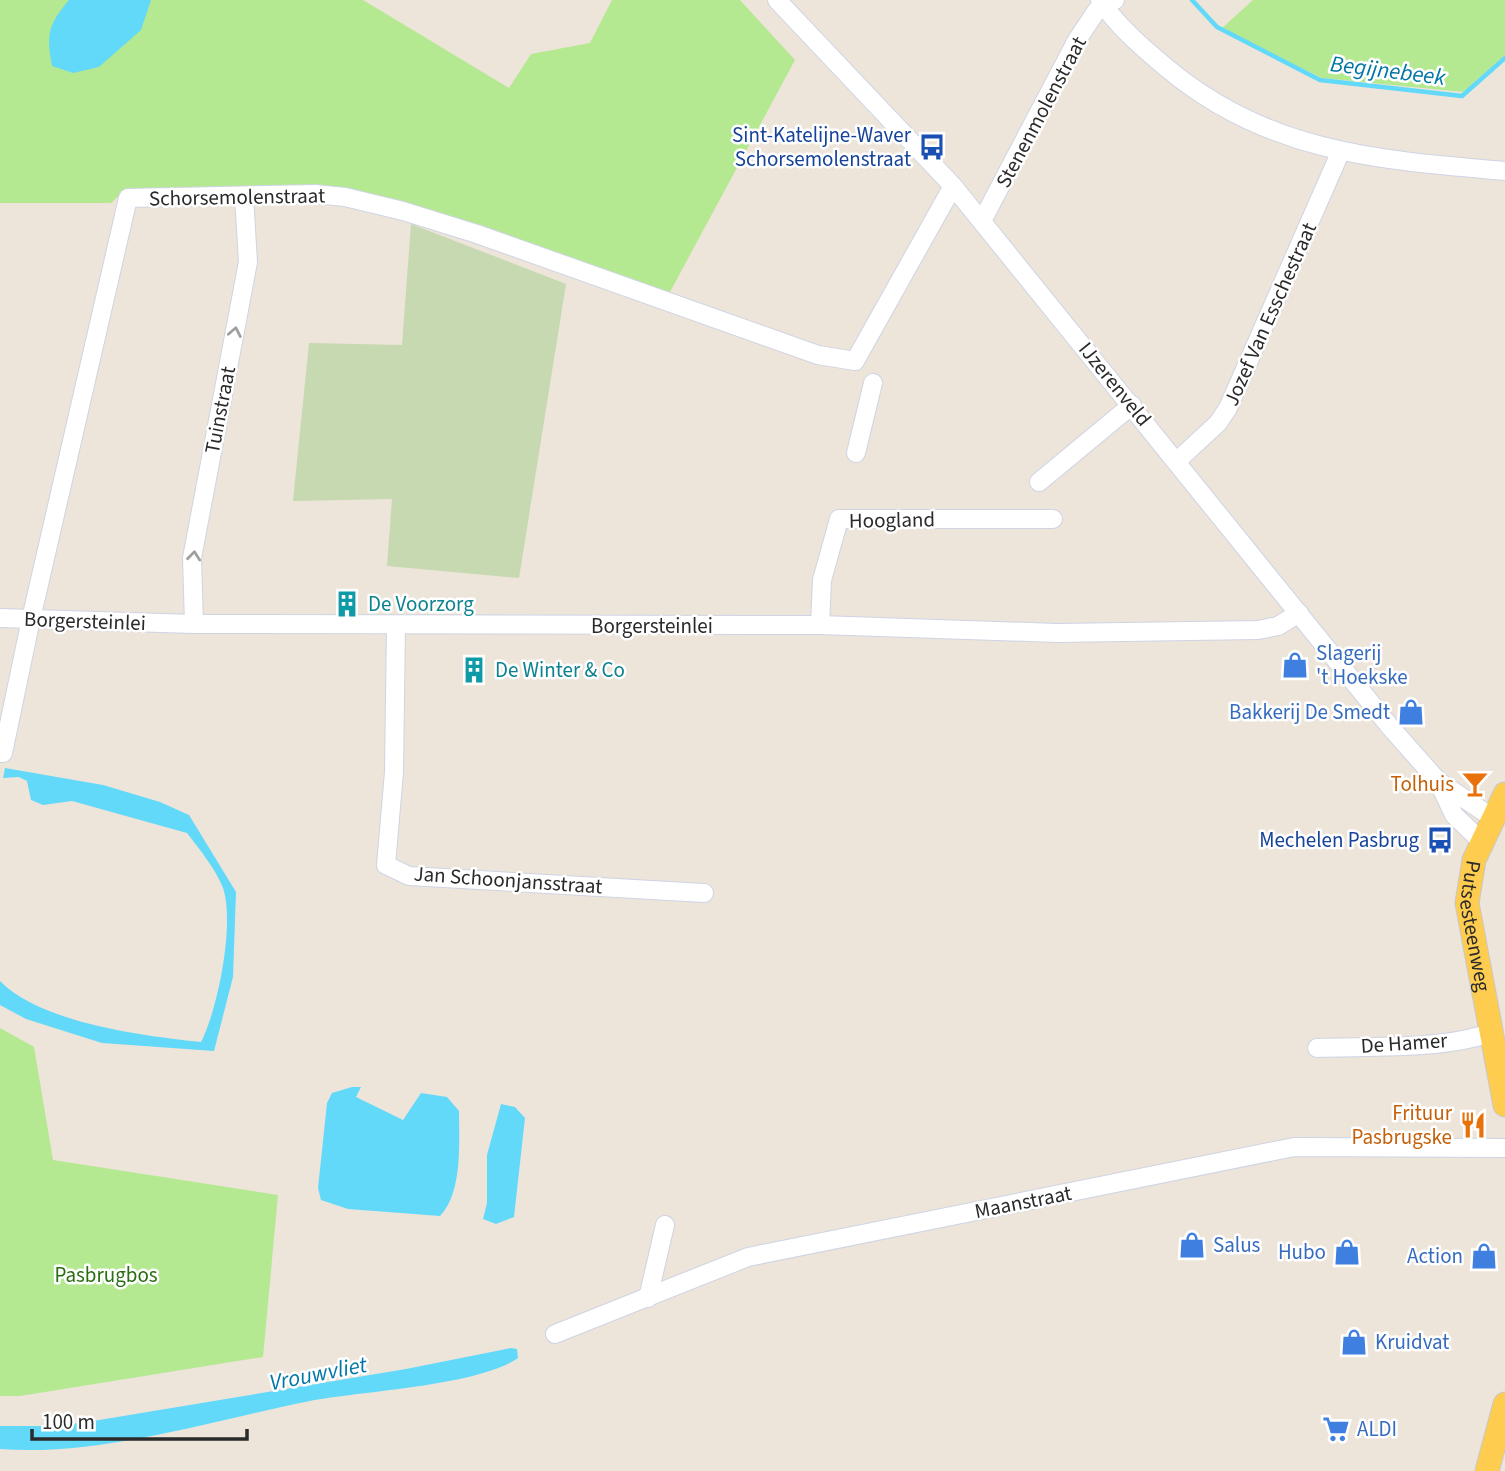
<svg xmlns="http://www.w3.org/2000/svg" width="1505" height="1471" font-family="'Source Sans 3',sans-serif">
	<rect width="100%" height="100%" fill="#ede4da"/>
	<g fill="#b4e991">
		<path d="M0,0H363L509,88L531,54L590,43L612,0H740L795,60L670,292L405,205L123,192L111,203H0Z"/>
		<path d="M1253,0H1505V55L1463,92L1322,78L1221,29Z"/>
		<path d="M0,1028L34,1047L53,1160L278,1195L263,1357L20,1396H0Z"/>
	</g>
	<path fill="#c6d9b0" d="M411,224L566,284L519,578L387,566L392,499L293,501L309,343L402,345Z"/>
	<g fill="#63d9fa">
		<path d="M69,0H151L141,30L99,67L73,73L52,66C46,34 48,25 69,0Z"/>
		<path d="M5,768L103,785L160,802L189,815L236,892L233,977L214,1051L102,1043L26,1019L0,1005V981C41,1023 143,1036 201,1042C218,1009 235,923 223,888C215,868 200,850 187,833L72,801L43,805L31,800L27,781L19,777L3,778Z"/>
		<path d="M352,1087H361L356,1097L403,1120L421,1093L447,1097L459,1111C459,1141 463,1193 440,1216L348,1209L321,1200L318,1188L327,1103L332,1093Z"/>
		<path d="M501,1104L515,1107L525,1118L514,1217L496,1224L483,1219L487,1203V1155Z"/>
		<path d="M511,1348L517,1349L518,1358C478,1386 362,1391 310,1401C213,1420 99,1457 0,1449V1426H54L87,1422L406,1369Z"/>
	</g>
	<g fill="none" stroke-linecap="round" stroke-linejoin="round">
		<path stroke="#63d9fa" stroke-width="4.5" d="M1192,0L1217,27L1320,80L1462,96L1505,58"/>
		<g stroke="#cfd4e4" stroke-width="20">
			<g id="minor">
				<path d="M777,0L953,186L1391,728L1438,781L1493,818"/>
				<path d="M1100,0C1117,26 1144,49 1168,69C1269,153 1379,160 1505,171"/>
				<path d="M982,221L1077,40L1097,10L1115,0"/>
				<path d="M856,453L873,383"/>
				<path d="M1177,461L1218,423L1228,408L1340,153"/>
				<path d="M1039,482L1132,405"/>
				<path d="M0,618L194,624L820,625L1057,633L1258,630L1278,626L1299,613"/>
				<path d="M194,624L192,558L248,262L244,196"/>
				<path d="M396,625L394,772L386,865L409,876L704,893"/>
				<path d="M820,625L822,580L839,519H1053"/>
				<path d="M3,753L31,619L128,198L315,194L345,197L403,211L477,234L818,355L855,361L953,186"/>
				<path d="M1438,781L1454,815L1482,842"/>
				<path d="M1317,1048C1370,1046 1440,1050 1490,1033"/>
				<path d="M648,1298L665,1225"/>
				<path d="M555,1334L748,1257L1294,1147L1505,1148"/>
			</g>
		</g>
		<g stroke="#c8c8c8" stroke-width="25">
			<g id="major">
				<path id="s1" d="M1505,794L1474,860L1467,903L1505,1105"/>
				<path d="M1487,1471L1505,1404"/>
			</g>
		</g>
		<use href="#minor" stroke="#fff" stroke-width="18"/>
		<use href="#major" stroke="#fecc4f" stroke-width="23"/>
	</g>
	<defs><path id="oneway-chevron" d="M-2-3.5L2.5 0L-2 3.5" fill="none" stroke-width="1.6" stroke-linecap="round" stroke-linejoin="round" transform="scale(1.75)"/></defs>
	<g stroke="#9f9f9f">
		<use href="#oneway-chevron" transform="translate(235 332) rotate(-79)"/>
		<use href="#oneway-chevron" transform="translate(194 556) rotate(-84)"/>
	</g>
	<defs>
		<g id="bus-bare" transform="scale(2.1)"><path d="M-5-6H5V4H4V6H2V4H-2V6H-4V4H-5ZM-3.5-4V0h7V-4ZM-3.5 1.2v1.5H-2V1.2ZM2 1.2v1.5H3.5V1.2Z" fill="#1a4fb4" stroke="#fff" stroke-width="2.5" paint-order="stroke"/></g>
		<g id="building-bare" transform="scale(2.1)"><path d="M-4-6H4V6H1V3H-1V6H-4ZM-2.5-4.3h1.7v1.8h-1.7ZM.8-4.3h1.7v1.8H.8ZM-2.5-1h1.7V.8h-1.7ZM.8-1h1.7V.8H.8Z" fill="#0f9aa8" stroke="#fff" stroke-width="2.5" paint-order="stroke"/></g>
		<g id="shop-bare" transform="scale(2.1)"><path d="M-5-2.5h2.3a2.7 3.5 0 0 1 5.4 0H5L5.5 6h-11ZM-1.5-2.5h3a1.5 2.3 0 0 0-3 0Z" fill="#3f7fe0" stroke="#fff" stroke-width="2.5" paint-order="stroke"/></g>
		<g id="bar-bare" transform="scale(2.1)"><path d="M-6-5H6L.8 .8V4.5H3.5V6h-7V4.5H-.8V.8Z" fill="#e8710a" stroke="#fff" stroke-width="2.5" paint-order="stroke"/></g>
		<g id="restaurant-bare" transform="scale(2.1)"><path d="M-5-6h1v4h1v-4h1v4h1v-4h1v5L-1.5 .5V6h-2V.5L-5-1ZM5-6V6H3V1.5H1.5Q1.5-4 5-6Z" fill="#e8710a" stroke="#fff" stroke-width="2.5" paint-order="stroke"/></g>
		<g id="supermarket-bare" transform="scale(2.1)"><path d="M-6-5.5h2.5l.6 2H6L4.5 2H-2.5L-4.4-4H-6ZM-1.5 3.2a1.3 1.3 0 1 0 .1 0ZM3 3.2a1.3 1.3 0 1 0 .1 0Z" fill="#3f7fe0" stroke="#fff" stroke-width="2.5" paint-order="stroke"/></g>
	</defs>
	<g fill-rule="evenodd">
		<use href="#bus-bare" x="932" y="147"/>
		<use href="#building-bare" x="347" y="604"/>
		<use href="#shop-bare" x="1295" y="665"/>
		<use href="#building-bare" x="474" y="670"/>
		<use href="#shop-bare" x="1411" y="712"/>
		<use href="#bar-bare" x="1475" y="784"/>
		<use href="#bus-bare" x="1440" y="840"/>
		<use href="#restaurant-bare" x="1473" y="1125"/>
		<use href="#shop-bare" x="1192" y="1245"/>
		<use href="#shop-bare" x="1347" y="1252"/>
		<use href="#shop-bare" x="1484" y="1256"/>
		<use href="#shop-bare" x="1354" y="1342"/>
		<use href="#supermarket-bare" x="1336" y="1429"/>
	</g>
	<g text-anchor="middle" stroke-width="5" stroke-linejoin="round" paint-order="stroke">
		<g font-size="21" fill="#2a2a2a" stroke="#fff">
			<text transform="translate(1041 112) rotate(-62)" y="7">Stenenmolenstraat</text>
			<text transform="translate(237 197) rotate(-1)" y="7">Schorsemolenstraat</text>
			<text transform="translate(1270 314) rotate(-66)" y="7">Jozef Van Esschestraat</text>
			<text transform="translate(1115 384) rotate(51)" y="7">IJzerenveld</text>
			<text transform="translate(220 410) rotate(-79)" y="7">Tuinstraat</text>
			<text transform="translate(892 520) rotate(-1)" y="7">Hoogland</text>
			<text transform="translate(85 621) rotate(2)" y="7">Borgersteinlei</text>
			<text x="652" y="633">Borgersteinlei</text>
			<text transform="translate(508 880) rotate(4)" y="7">Jan Schoonjansstraat</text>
			<text dy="7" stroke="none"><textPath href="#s1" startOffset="140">Putsesteenweg</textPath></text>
			<text transform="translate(1404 1043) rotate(-4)" y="7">De Hamer</text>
			<text transform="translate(1023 1202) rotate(-11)" y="7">Maanstraat</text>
		</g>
		<g font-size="21" fill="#164399" stroke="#fff" text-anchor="end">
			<text x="911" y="142">Sint-Katelijne-Waver<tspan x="911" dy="24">Schorsemolenstraat</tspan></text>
			<text x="1419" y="847">Mechelen Pasbrug</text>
		</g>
		<g font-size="21" fill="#0d838f" stroke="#fff" text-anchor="start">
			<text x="368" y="611">De Voorzorg</text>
			<text x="495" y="677">De Winter &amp; Co</text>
		</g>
		<g font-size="21" fill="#366cbe" stroke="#fff" text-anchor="start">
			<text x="1316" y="660">Slagerij<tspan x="1316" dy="24">'t Hoekske</tspan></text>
			<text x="1390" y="719" text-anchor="end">Bakkerij De Smedt</text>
			<text x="1213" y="1252">Salus</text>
			<text x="1326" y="1259" text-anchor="end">Hubo</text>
			<text x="1463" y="1263" text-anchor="end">Action</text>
			<text x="1375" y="1349">Kruidvat</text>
			<text x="1357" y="1436">ALDI</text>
		</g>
		<g font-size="21" fill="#c56008" stroke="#fff" text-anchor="end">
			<text x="1454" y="791">Tolhuis</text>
			<text x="1452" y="1120">Frituur<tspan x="1452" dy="24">Pasbrugske</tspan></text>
		</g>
		<g font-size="21" fill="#2a6e13" stroke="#fff">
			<text x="106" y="1282">Pasbrugbos</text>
		</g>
		<g font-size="23" font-style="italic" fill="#0176a7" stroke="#fff">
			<text transform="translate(1388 70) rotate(7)" y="8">Begijnebeek</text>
			<text transform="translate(318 1373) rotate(-11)" y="8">Vrouwvliet</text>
		</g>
	</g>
	<path d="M32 1429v10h215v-10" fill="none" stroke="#2a2a2a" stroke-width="3.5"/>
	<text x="42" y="1429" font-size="21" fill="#2a2a2a" stroke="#ffffff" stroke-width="5" paint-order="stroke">100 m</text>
</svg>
